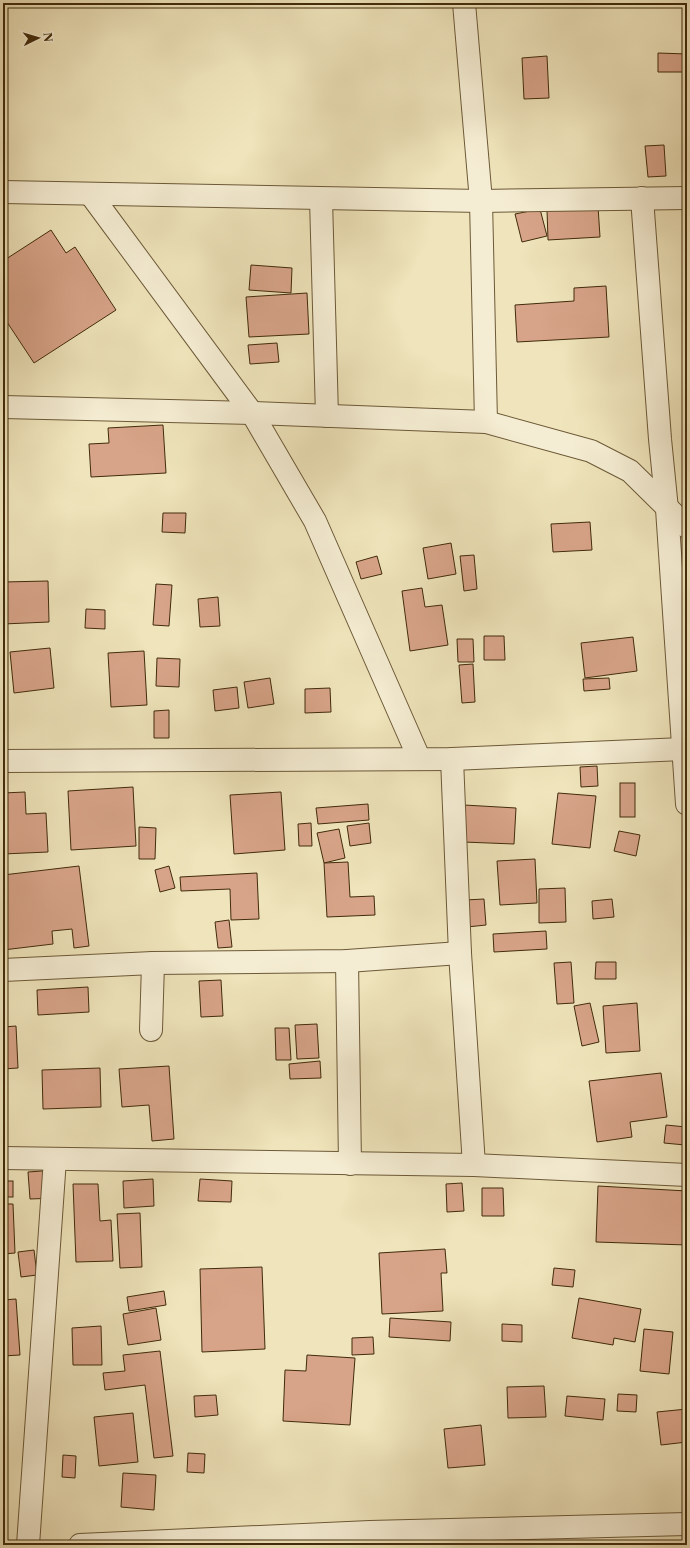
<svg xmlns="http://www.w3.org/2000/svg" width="690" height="1548" font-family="'Libre Caslon Text',serif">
	<rect width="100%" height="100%" fill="#efe4bb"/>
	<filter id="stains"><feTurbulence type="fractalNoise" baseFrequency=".005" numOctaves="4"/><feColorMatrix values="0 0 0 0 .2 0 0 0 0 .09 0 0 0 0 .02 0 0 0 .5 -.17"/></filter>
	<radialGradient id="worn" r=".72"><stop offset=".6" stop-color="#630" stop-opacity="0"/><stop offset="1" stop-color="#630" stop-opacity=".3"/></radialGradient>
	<g fill="#d8a489" stroke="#412b0b">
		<path d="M658,53L687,54V72H658Z"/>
		<path d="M547,56L549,98L524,99L522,58Z"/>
		<path d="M664,145L666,176L648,177L645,146Z"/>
		<path d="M598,206L600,237L548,240L547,210Z"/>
		<path d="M540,209L547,236L522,242L515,214Z"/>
		<path d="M51,230L66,253L75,247L116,310L34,363L3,316V261Z"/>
		<path d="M251,265L292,268L291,293L249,290Z"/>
		<path d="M606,286L609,337L517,342L515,305L574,301V288Z"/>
		<path d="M307,293L309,334L249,337L246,297Z"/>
		<path d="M277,343L279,362L250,364L248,345Z"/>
		<path d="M163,425L166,473L91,477L89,444L109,443L108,428Z"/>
		<path d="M163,513H186L185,533L162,532Z"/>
		<path d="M590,522L592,550L553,552L551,524Z"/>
		<path d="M451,543L456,574L428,579L423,548Z"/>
		<path d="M474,555L477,589L464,591L460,556Z"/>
		<path d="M377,556L382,574L361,579L356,562Z"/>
		<path d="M48,581L49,622L3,624V582Z"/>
		<path d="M156,584L172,585L169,626L153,625Z"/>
		<path d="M422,588L425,607L442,605L448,645L410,651L402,591Z"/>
		<path d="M218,597L220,626L200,627L198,599Z"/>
		<path d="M86,609L105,610V629L85,628Z"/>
		<path d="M484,636H504L505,660H484Z"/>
		<path d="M633,637L637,671L585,678L581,643Z"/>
		<path d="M457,639H473L474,662H458Z"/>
		<path d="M50,648L54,688L14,693L10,652Z"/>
		<path d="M144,651L147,705L111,707L108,653Z"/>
		<path d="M157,658L180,659L179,687L156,686Z"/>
		<path d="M473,664L475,702L462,703L459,665Z"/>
		<path d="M270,678L274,704L248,708L244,682Z"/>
		<path d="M609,678L610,689L584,691L583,679Z"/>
		<path d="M237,687L239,708L215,711L213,690Z"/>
		<path d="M330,688L331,712L305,713V689Z"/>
		<path d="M169,710V738H154V711Z"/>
		<rect x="3" y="723" width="4" height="18"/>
		<path d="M597,766L598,786L581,787L580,767Z"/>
		<rect x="620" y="783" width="15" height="34"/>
		<path d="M133,787L136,846L71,850L68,791Z"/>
		<path d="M25,792L26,814L46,813L48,852L3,854V793Z"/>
		<path d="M281,792L285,850L234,854L230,795Z"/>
		<path d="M558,793L596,796L590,848L552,844Z"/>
		<path d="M368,804L369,820L318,824L316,808Z"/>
		<path d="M464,805L516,808L514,844L463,842Z"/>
		<path d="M311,823L312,846H299L298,824Z"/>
		<path d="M369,823L371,843L350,846L347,826Z"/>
		<path d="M139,827L156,828L155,859H139Z"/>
		<path d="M339,829L345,858L324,863L317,833Z"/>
		<path d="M619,831L640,835L636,856L614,851Z"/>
		<path d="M535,859L537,903L500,905L497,861Z"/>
		<path d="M348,862L350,897L374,896L375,915L327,917L324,863Z"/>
		<path d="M79,866L89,946L74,948L72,929L52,931L53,944L3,950V875Z"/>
		<path d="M169,866L175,888L160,892L155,870Z"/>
		<path d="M257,873L259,919L231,920L230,889L181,891L180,877Z"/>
		<path d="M565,888L566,922L539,923V889Z"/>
		<path d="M484,899L486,925L467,927L465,900Z"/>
		<path d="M612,899L614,917L593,919L592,901Z"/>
		<path d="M229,920L232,947L218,948L215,922Z"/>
		<path d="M546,931L547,949L494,952L493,934Z"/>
		<path d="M571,962L574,1003L557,1004L554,963Z"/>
		<path d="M596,962H616V979H595Z"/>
		<path d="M221,980L223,1016L201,1017L199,981Z"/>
		<path d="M88,987L89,1012L38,1015L37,990Z"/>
		<path d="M590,1003L599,1042L582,1046L574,1006Z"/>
		<path d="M637,1003L640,1051L606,1053L603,1006Z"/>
		<path d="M317,1024L319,1058L297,1059L295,1025Z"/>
		<path d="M16,1026L18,1068L3,1069V1027Z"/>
		<path d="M275,1028H289L291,1060H276Z"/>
		<path d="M320,1061L321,1078L290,1079L289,1064Z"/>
		<path d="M169,1066L174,1139L152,1141L149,1105L122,1107L119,1069Z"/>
		<path d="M100,1068L101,1107L43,1109L42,1070Z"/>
		<path d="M661,1073L667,1117L630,1122L632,1137L597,1142L589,1081Z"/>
		<path d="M666,1125L686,1127L685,1145L664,1143Z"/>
		<path d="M55,1170L57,1198L30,1199L28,1172Z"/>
		<path d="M153,1179L154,1206L124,1208L123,1181Z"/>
		<path d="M200,1179L232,1181L231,1202L198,1201Z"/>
		<rect x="3" y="1181" width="10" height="16"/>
		<path d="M462,1183L464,1211L447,1212L446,1184Z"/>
		<path d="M73,1184H98L100,1221L111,1220L113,1261L76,1262Z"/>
		<path d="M598,1186L687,1191V1245L596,1242Z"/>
		<path d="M482,1188H503L504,1216H482Z"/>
		<path d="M3,1204H13L15,1253L3,1254Z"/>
		<path d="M140,1213L142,1267L120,1268L117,1214Z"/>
		<path d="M445,1249L447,1273H441L443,1311L382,1314L379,1253Z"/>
		<path d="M34,1250L37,1275L21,1277L18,1252Z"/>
		<path d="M262,1267L265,1349L202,1352L200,1269Z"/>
		<path d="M554,1268L575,1270L573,1287L552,1285Z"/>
		<path d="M164,1291L166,1305L129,1311L127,1297Z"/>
		<path d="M579,1298L641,1309L635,1342L614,1338L613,1345L572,1338Z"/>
		<path d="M16,1299L20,1355L3,1356V1300Z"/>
		<path d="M156,1308L161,1340L128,1345L123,1314Z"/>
		<path d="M390,1318L451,1322L450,1341L389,1337Z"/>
		<path d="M502,1324L522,1325V1342L502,1341Z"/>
		<path d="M101,1326L102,1365H73L72,1328Z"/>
		<path d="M644,1329L673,1332L669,1374L640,1371Z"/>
		<path d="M373,1337L374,1354L352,1355V1338Z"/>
		<path d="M160,1351L173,1456L154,1458L145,1385L105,1390L103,1373L125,1371L123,1355Z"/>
		<path d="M307,1355L355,1358L350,1425L283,1421L285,1370L306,1371Z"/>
		<path d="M544,1386L546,1417L508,1418L507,1387Z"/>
		<path d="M618,1394L637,1395L636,1412L617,1411Z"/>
		<path d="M216,1395L218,1415L195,1417L194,1396Z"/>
		<path d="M567,1396L605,1399L603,1420L565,1416Z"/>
		<path d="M687,1409V1442L661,1445L657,1412Z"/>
		<path d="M133,1413L138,1462L99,1466L94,1417Z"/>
		<path d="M481,1425L485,1465L448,1468L444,1429Z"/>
		<path d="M188,1453L205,1454L204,1473L187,1472Z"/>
		<path d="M63,1455L76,1456L75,1478L62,1477Z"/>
		<path d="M123,1473L156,1475L154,1510L121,1507Z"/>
	</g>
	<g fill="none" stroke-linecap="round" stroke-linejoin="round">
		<g stroke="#6c5937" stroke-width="24">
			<g id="minor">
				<path d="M464,3L481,201L486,422"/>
				<path d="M3,192L481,201L687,198"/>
				<path d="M91,195L252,413L315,521L419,758"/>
				<path d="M642,198L660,439L667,509L687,804"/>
				<path d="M321,199L327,416"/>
				<path d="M3,407L252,413L486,422L591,451L630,471L687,527"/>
				<path d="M452,759L460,953L474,1165"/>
				<path d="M3,761L452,759L683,749"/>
				<path d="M347,961L350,1164"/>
				<path d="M3,970L153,963L347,961L460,953"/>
				<path d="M151,1030L153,963"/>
				<path d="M3,1158L474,1165L687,1175"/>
				<path d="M28,1545L55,1159"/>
				<path d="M80,1545L370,1532L687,1524"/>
			</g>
		</g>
		<use href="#minor" stroke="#f5edd3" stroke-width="22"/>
	</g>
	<rect width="690" height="1548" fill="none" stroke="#efe4bb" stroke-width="16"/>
	<rect x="4" y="4" width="682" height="1540" fill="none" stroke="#412b0b" stroke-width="2"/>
	<rect x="8" y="8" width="674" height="1532" fill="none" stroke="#412b0b"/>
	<g transform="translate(38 38) rotate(85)" stroke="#f5edd3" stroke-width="3" paint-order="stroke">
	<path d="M0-3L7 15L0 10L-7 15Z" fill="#412b0b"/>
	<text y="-6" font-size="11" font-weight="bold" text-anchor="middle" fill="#412b0b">N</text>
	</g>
	<rect width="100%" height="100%" filter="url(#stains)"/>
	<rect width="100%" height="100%" fill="url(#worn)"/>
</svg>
